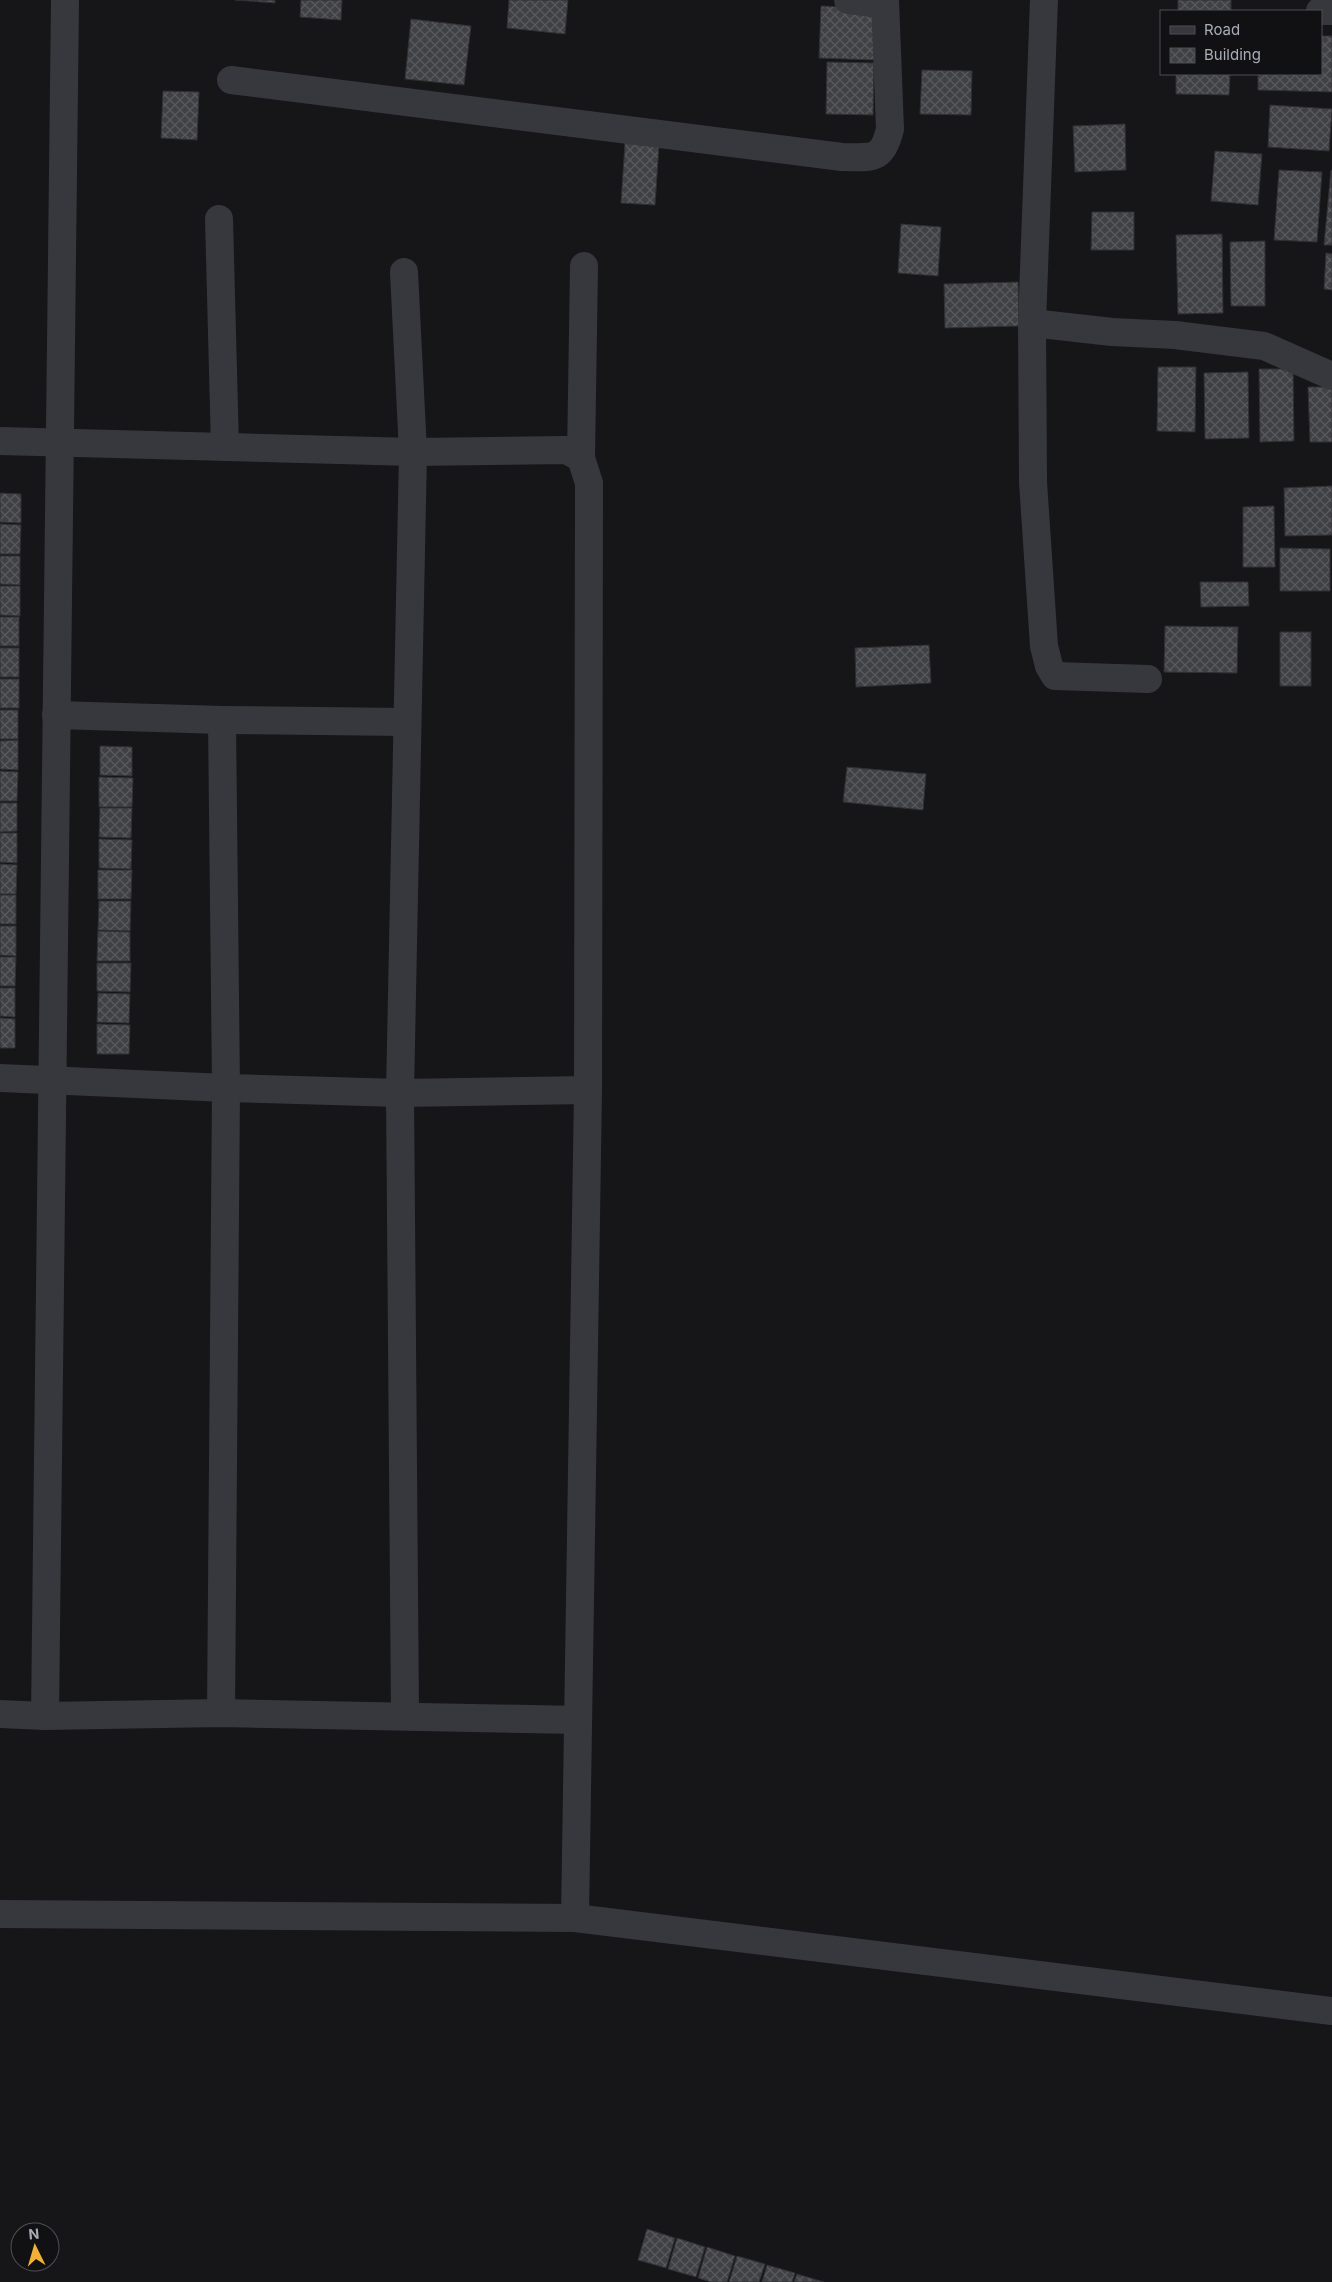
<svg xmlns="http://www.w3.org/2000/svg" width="1332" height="2282" font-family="Inter,sans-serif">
	<defs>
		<pattern id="building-cross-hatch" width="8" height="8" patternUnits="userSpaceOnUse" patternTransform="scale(1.25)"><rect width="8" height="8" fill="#404145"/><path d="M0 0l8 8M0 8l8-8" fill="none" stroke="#595a5e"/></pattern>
	</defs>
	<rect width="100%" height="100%" fill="#161618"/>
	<g fill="url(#building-cross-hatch)" stroke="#303034">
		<path d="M235,0H275V3Z"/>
		<path d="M301,0H342L341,20L300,17Z"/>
		<path d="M509,0H568L565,34L507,28Z"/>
		<rect x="1178" y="0" width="53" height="11"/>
		<path d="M821,6L876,8L875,60L819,58Z"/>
		<path d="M411,19L471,26L464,85L405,79Z"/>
		<path d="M1321,36H1332V92L1258,90V74H1321Z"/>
		<path d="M827,62L874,63L873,115L826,114Z"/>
		<path d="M922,70L972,71L971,115L920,114Z"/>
		<path d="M1176,74H1230L1229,95L1176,94Z"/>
		<path d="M163,91L199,92L197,140L161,138Z"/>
		<path d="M1270,105L1332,109L1329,151L1268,147Z"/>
		<path d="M1125,124L1126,170L1075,172L1073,126Z"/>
		<path d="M625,143L659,145L655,205L621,203Z"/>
		<path d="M1215,151L1262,154L1258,205L1211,201Z"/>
		<path d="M1279,170L1322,172L1317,242L1274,240Z"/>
		<path d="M1331,170L1332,171V245H1324Z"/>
		<path d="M1092,212H1134V250H1091Z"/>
		<path d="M901,224L941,227L938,276L898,273Z"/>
		<path d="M1222,234L1223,313L1178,314L1176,235Z"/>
		<path d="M1265,241V306H1231L1230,242Z"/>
		<path d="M1326,253L1332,254V290L1324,289Z"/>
		<path d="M1018,282L1019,326L945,328L944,284Z"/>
		<path d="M1158,367H1196L1195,432L1157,431Z"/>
		<path d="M1259,369H1293L1294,441L1260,442Z"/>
		<path d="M1248,372L1249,438L1205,439L1204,373Z"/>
		<path d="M1308,387H1332V442H1310Z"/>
		<path d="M1332,486V535L1285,536L1284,488Z"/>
		<path d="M0,493L21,494V523L0,522Z"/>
		<path d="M1274,506L1275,567H1243V507Z"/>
		<path d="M0,524L21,525L20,554H0Z"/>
		<path d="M1280,548L1330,549V591H1280Z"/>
		<path d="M0,556H20V585L0,584Z"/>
		<path d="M1200,582H1248L1249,606L1201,607Z"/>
		<path d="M0,586H20V616L0,615Z"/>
		<rect x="0" y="617" width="19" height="29"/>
		<path d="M1165,626L1238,627L1237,673L1164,672Z"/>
		<rect x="1280" y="632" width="31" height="54"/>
		<path d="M929,645L931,683L856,687L855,648Z"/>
		<rect x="0" y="648" width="19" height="29"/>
		<rect x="0" y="679" width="19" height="29"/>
		<rect x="0" y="710" width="18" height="29"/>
		<path d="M18,740V770L0,769V741Z"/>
		<path d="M100,746L132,747V776L100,775Z"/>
		<path d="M847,767L926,774L923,810L843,802Z"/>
		<path d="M0,771L18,772L17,801H0Z"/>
		<path d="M99,777L133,778L132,807H99Z"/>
		<path d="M0,803H17V831L0,832Z"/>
		<path d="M100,808H132L131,838L99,837Z"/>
		<path d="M0,833H17V863L0,862Z"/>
		<path d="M99,839L132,840L131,869L99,868Z"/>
		<path d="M0,864L17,865L16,894H0Z"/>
		<path d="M98,870H132L131,899H98Z"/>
		<rect x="0" y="895" width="16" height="29"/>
		<path d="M99,901H131L130,931L98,930Z"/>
		<path d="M0,926H16V956L0,955Z"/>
		<path d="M98,931L130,932V961H97Z"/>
		<path d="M0,957H16L15,986H0Z"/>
		<path d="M97,963H131L130,992L97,991Z"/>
		<path d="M0,988H15V1017L0,1016Z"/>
		<path d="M98,993L130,994L129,1023L97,1022Z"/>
		<path d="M0,1018L15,1019V1048H0Z"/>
		<path d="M97,1024L130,1025L129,1054H97Z"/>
		<path d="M647,2229L675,2238L666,2268L638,2260Z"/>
		<path d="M677,2238L705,2247L696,2277L668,2269Z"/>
		<path d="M707,2247L735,2256L727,2282H711L698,2278Z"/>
		<path d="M737,2256L765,2264L759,2282H729Z"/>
		<path d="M767,2265L795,2273L792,2282H762Z"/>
		<path d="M797,2274L824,2282H794Z"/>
	</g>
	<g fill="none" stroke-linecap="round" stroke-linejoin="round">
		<g stroke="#37383d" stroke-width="28">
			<path d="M848,0L885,5"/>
			<path d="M1044,0L1032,323L1033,482L1044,646L1049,666L1055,676L1148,679"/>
			<path d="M1320,11H1332"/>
			<path d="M231,80L842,157C872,157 882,162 890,129L885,0"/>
			<path d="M219,219L225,447"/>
			<path d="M404,272L413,452L400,1093L405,1715"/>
			<path d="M1032,323L1112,332L1175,335L1264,346L1332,376"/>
			<path d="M0,441L413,452L566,450L581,458"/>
			<path d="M56,715L222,720L406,722"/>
			<path d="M0,1078L226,1088L400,1093L588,1090"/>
			<path d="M221,1713L226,1088L222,720"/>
			<path d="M0,1714L45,1716L221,1713L578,1720"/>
			<path d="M45,1716L65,0"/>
			<path d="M0,1914L575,1918L1332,2011"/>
			<path d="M575,1918L588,1090L589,483L581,458L584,266"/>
		</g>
	</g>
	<rect x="1160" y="10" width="162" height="65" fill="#111113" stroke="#4d4f55"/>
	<rect x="1170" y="26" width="25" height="8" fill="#37383d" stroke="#4d4f55"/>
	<text x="1204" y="35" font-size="15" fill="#a8adb8">Road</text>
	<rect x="1170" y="48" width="25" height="15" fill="url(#building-cross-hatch)" stroke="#4d4f55"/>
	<text x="1204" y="60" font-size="15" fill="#a8adb8">Building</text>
	<g transform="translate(35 2247) rotate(355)"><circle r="24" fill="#111113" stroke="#4d4f55"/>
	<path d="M0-4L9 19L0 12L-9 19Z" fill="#f2b134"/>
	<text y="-8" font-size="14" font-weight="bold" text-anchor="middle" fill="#a8adb8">N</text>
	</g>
</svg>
